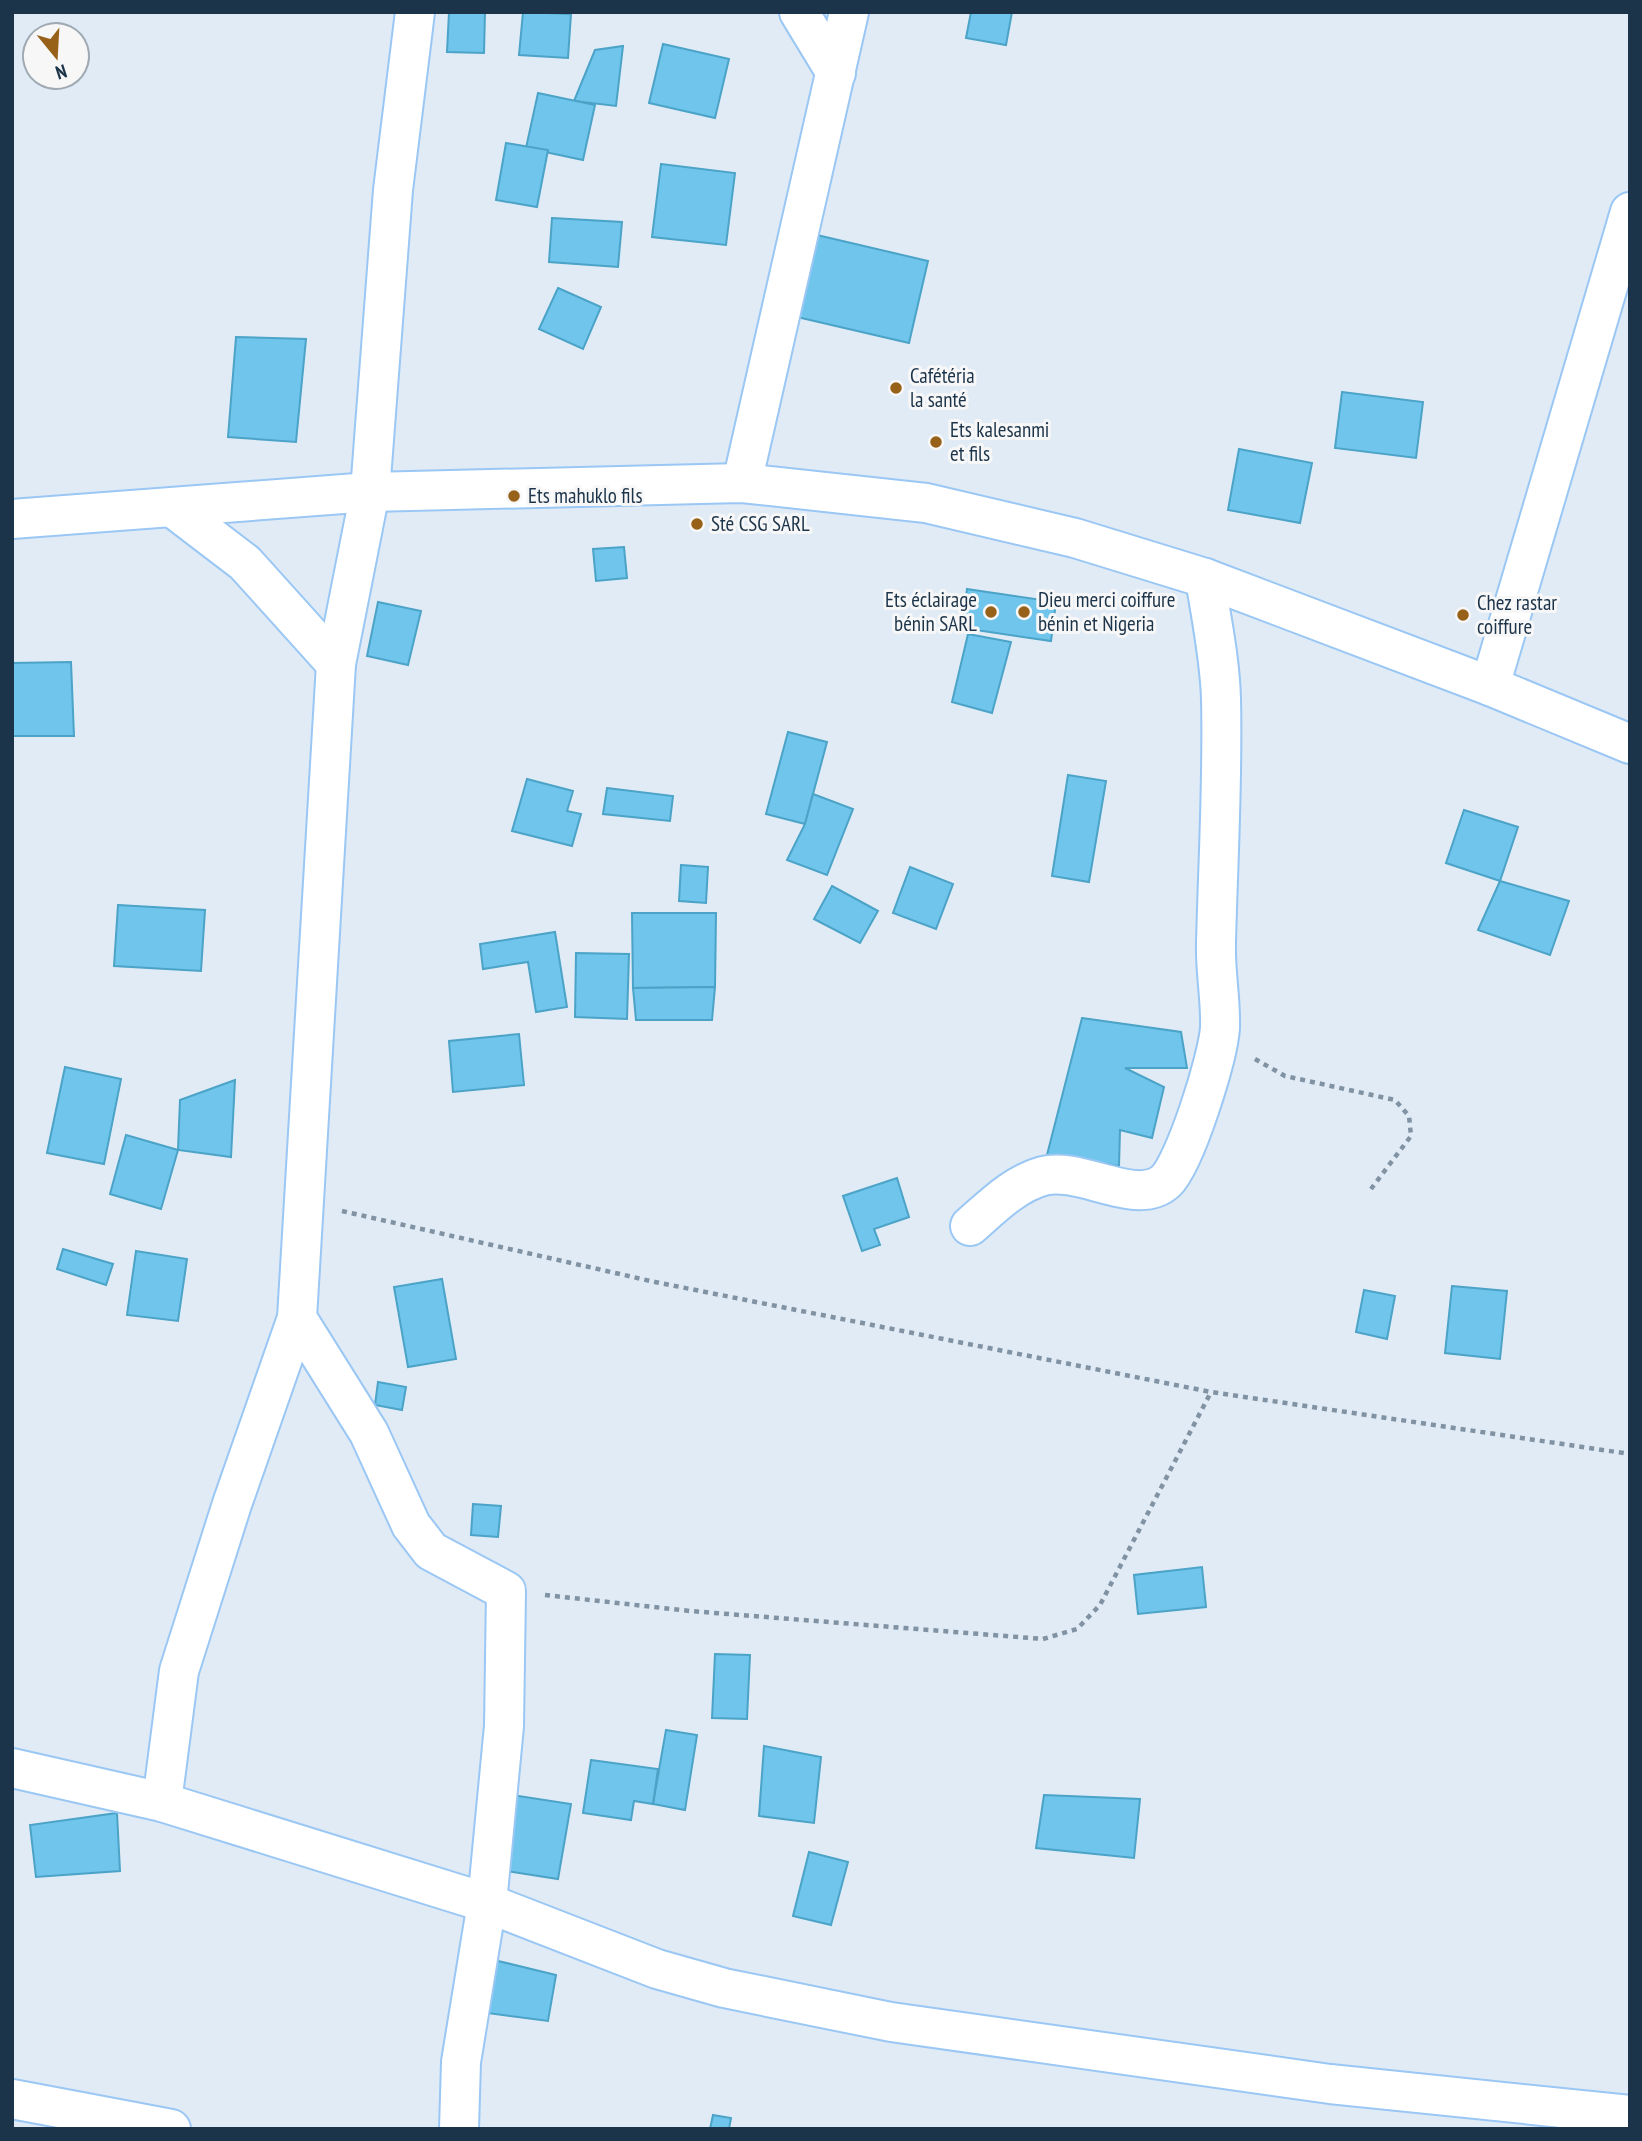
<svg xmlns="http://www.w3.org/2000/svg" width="1642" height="2141" font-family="'PT Sans Narrow',sans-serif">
	<rect width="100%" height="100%" fill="#e0ebf6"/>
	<g fill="#6fc5eb" stroke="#4ba3c7" stroke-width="2">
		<path d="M449,12H485L484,53L447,52Z"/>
		<path d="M523,12L571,14L568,58L519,55Z"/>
		<path d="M971,12H1012L1006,45L966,38Z"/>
		<path d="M663,44L729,59L715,118L649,103Z"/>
		<path d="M623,46L616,106L574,101L595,50Z"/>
		<path d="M538,93L595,105L583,160L526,148Z"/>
		<path d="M506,143L548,150L537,207L496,200Z"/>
		<path d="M661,164L735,173L726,245L652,237Z"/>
		<path d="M552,218L622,222L618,267L549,262Z"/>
		<path d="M817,235L928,261L909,343L797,317Z"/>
		<path d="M558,288L601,307L583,349L539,329Z"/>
		<path d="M236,337L306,339L296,442L228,437Z"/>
		<path d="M1342,392L1423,402L1416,458L1335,448Z"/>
		<path d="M1239,449L1312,463L1300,523L1228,510Z"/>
		<path d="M624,547L627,578L596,581L593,549Z"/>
		<path d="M967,589L1056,602L1051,641L962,628Z"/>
		<path d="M378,602L421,611L408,665L367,656Z"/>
		<path d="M968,634L1011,642L992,713L952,702Z"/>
		<path d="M71,662L74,736H12V663Z"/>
		<path d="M788,732L827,742L805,824L766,814Z"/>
		<path d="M1068,775L1106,781L1089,882L1052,876Z"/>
		<path d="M527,779L573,791L567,811L581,814L572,846L512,831Z"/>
		<path d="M607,788L673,796L670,821L603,814Z"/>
		<path d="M813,794L853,809L827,875L787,860L805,824Z"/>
		<path d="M1464,810L1518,827L1500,881L1446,863Z"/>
		<path d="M681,865L708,867L706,903L679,901Z"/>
		<path d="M910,867L953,884L936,929L893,913Z"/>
		<path d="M1500,881L1569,901L1550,955L1478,930Z"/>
		<path d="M832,886L878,911L860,943L814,919Z"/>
		<path d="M118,905L205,910L201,971L114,966Z"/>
		<path d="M632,913H716L715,987L633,988Z"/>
		<path d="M555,932L567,1007L536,1012L528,962L483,969L480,944Z"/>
		<path d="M576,953L629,954L627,1019L575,1017Z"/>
		<path d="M715,987L712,1020H636L633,988Z"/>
		<path d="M1082,1018L1181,1032L1187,1068H1125L1164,1087L1152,1138L1120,1130L1119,1166L1047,1155Z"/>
		<path d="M519,1034L524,1085L453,1092L449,1041Z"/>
		<path d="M65,1067L121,1079L104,1164L47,1153Z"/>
		<path d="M235,1080L231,1157L178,1150L180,1100Z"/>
		<path d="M126,1135L178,1150L161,1209L110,1194Z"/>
		<path d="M897,1178L909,1217L874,1229L880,1245L862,1251L843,1196Z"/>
		<path d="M63,1249L113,1264L106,1285L57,1269Z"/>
		<path d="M136,1251L187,1259L178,1321L127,1315Z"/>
		<path d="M442,1279L456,1359L408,1367L394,1287Z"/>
		<path d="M1452,1286L1507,1291L1500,1359L1445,1353Z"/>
		<path d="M1364,1290L1395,1296L1387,1339L1356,1332Z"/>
		<path d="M378,1382L406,1387L402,1410L375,1405Z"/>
		<path d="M473,1504L501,1506L498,1537L471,1535Z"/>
		<path d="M1202,1567L1206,1607L1138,1614L1134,1575Z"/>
		<path d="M715,1654L750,1655L747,1719L712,1718Z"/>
		<path d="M666,1730L697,1735L685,1810L653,1804Z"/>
		<path d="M764,1746L821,1757L814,1823L759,1816Z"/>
		<path d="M591,1760L658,1769L653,1804L634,1801L631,1820L583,1813Z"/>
		<path d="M512,1795L571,1804L558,1879L500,1870Z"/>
		<path d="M1044,1795L1140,1799L1134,1858L1036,1848Z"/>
		<path d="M117,1813L120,1871L36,1877L30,1825Z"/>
		<path d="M809,1852L848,1862L831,1925L793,1916Z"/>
		<path d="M494,1960L556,1975L548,2021L487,2013Z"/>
		<path d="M713,2115L731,2118L729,2129H710Z"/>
	</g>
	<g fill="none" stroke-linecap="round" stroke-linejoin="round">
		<g stroke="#9ac7f4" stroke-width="42">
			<g id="street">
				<path d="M415,12L393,190L370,492L336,664L297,1318L369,1433L411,1525L431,1551L506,1591L504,1726L487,1903L461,2062L459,2129"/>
				<path d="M799,12L836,73"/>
				<path d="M742,483L849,12"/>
				<path d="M173,508L245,563L336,664"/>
				<path d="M12,519L370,492L742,483L926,503L1075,538L1205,578L1490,686L1630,744"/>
				<path d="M1490,686L1630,212"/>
				<path d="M970,1226C992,1207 1014,1184 1043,1176C1081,1166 1137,1208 1166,1181C1186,1161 1218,1057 1220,1028C1221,999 1215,971 1216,943C1218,861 1223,780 1221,699C1220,659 1211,617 1205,578"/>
				<path d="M12,1768L162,1802L487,1903L657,1969L724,1988L891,2022L1330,2084L1630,2115"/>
				<path d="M162,1802L179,1671L232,1504L297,1318"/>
				<path d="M12,2099L171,2129"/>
			</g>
		</g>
		<g stroke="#8192a3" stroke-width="4.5" stroke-dasharray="5 5" stroke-linecap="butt">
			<path d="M1255,1059L1285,1076L1395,1100L1409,1116L1411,1136L1371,1189"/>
			<path d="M342,1211L655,1282L1211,1392L1630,1454"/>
			<path d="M545,1595L690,1611L1043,1639L1077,1629L1100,1605L1211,1392"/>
		</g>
		<use href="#street" stroke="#fff" stroke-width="38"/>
	</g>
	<g fill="#97611a" stroke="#f7f7f7" stroke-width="2.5">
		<circle cx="896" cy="388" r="7"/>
		<circle cx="936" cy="442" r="7"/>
		<circle cx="514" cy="496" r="7"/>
		<circle cx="697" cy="524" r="7"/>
		<circle cx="991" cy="612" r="7"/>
		<circle cx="1024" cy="612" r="7"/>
		<circle cx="1463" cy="615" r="7"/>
	</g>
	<g text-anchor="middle" stroke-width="6" stroke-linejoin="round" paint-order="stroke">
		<g font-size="21" fill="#1c344a" stroke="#f7f7f7" text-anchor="start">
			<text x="910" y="383">Cafétéria<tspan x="910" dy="24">la santé</tspan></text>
			<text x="950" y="437">Ets kalesanmi<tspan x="950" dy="24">et fils</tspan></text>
			<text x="528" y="503">Ets mahuklo fils</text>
			<text x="711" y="531">Sté CSG SARL</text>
			<text x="977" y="607" text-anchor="end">Ets éclairage<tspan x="977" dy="24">bénin SARL</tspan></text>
			<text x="1038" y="607">Dieu merci coiffure<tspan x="1038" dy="24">bénin et Nigeria</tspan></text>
			<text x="1477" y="610">Chez rastar<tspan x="1477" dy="24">coiffure</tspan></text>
		</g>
	</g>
	<rect width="1642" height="2141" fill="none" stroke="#1c344a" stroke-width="28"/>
	<g transform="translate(56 56) rotate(162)"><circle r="33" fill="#f7f7f7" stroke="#9fa9b2" stroke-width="2"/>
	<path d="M0-5L12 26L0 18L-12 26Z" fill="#97611a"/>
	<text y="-10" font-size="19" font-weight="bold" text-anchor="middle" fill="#1c344a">N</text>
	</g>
</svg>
